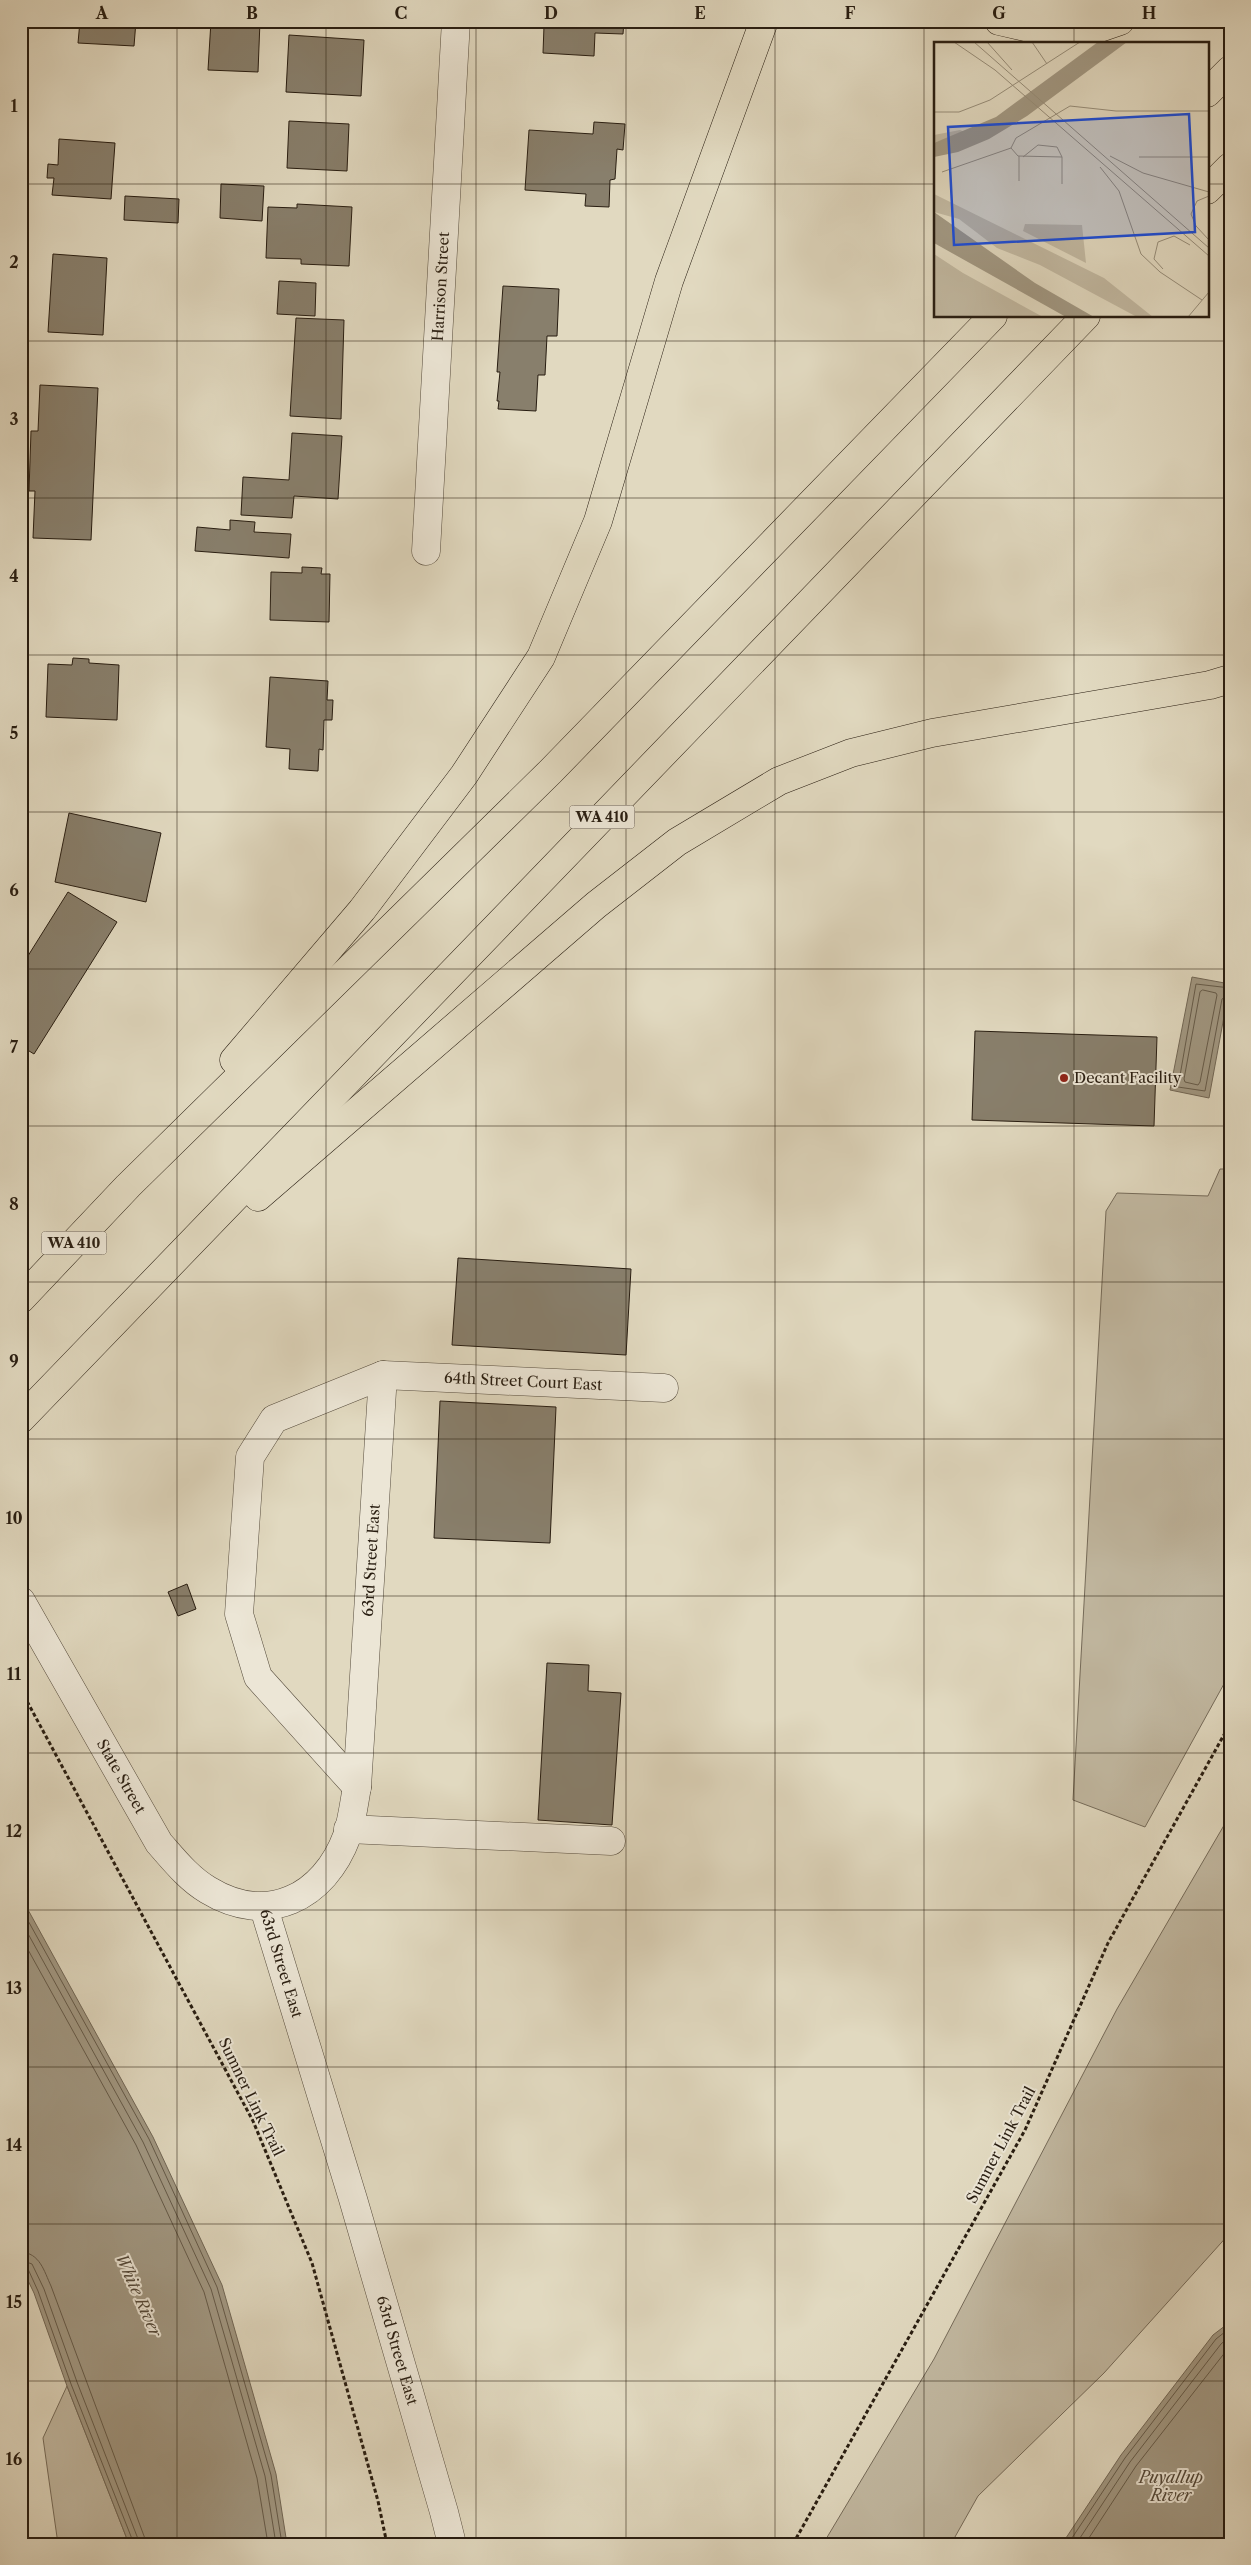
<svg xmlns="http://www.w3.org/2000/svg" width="1251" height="2565" font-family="'Libre Caslon Text',serif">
	<rect width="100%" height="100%" fill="#e1d9c0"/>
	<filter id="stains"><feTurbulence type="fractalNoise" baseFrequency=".004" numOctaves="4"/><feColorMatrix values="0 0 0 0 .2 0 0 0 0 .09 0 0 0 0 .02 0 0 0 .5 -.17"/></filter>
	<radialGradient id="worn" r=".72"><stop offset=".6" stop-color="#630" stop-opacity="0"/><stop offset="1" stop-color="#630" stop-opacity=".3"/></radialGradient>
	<g fill="#c2b9a2" stroke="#756b5a">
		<path d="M1220,1169H1230V1673L1145,1827L1073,1800L1106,1211L1117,1193L1208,1196Z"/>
		<path d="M1230,1815V2233L1104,2373L978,2496L951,2544H823L934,2359L1117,2009Z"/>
		<path d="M67,2386L129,2544H58L43,2438Z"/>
	</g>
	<g fill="#a29984" stroke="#716756">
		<path d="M1192,977L1230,984L1209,1098L1170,1090Z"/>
		<path d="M21,1897L153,2137L222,2285L276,2474L287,2544H129L67,2386L34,2293L21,2266Z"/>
		<path d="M1230,2322V2544H1062L1121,2455L1213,2335Z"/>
	</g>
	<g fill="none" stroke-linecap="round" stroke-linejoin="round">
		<g stroke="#655b4a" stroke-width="1">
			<path d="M1230,988L1196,984L1178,1087L1205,1091L1222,999L1230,994"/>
			<path d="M1203,990L1216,993L1217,995L1200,1082L1198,1085L1185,1082L1184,1079L1200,992Z"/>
			<path d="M21,1908L149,2139L217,2287L271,2475L282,2544"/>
			<path d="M21,1921L143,2142L211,2289L265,2476L276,2544"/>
			<path d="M21,1937L136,2145L204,2292L257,2478L268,2544"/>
			<path d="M21,2252C40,2253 44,2271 51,2286L147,2544"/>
			<path d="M21,2260L32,2264L44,2289L77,2382L140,2544"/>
			<path d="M21,2266L28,2269L38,2291L71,2384L134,2544"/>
			<path d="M1068,2544L1125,2458L1216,2339L1230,2328"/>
			<path d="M1076,2544L1130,2462L1221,2344L1230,2336"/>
			<path d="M1085,2544L1136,2466L1230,2346"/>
		</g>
	</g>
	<g fill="#887f6c" stroke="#281d11">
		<path d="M80,21H136L134,46L78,43Z"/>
		<path d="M211,21H260L258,72L208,70Z"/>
		<path d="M547,21H624L623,34L595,33L594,56L543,53L544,26H547Z"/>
		<path d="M289,35L364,40L361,96L286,92Z"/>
		<path d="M289,121L349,124L347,171L287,168Z"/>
		<path d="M594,122L625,124L623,150L617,149L615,179L610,180L609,207L585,206L586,194L525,190L529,130L593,134Z"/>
		<path d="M59,139L115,143L111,199L52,195L54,178H47L48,164L58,165Z"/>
		<path d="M221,184L264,186L262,221L220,218Z"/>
		<path d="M125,196L179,199L178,223L124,220Z"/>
		<path d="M297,204L352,207L349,266L301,264V259L266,258L268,207L297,208Z"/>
		<path d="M53,254L107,258L103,335L48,332Z"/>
		<path d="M279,281L316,283L315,316L277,314Z"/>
		<path d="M503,286L559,289L557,336H547L545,375H538L536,411L498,409L499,401H497L500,372H497Z"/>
		<path d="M296,318L344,320L341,419L290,416Z"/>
		<path d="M40,385L98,388L91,540L33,538L35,491H29L31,431H38Z"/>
		<path d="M292,433L342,436L338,499L294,496L292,518L241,515L243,477L289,480Z"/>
		<path d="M230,520L255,522L254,532L291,534L289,558L195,551L197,527L230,530Z"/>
		<path d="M302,567L322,568L321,574H330L329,622L270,620L271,572L302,573Z"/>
		<path d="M73,658L89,659V663L119,665L117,720L46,717L48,664L72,665Z"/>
		<path d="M270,677L328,681L327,700H333L332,720H324L323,750L319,749L318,771L289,769L290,749L266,747Z"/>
		<path d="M69,813L161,833L146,902L55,882Z"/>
		<path d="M68,892L117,922L34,1054L21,1046V967Z"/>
		<path d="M975,1031L1157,1037L1154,1126L972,1120Z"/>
		<path d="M458,1258L631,1269L626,1355L452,1345Z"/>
		<path d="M440,1401L556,1407L550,1543L434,1538Z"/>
		<path d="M187,1584L196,1609L178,1616L168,1592Z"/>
		<path d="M547,1663L589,1665L588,1691L621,1693L612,1825L538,1820Z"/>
	</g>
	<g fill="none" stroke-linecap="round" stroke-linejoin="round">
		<g stroke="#564c3d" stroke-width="29">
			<g id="minor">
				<path id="s1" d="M426,551L456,21"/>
				<path id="s2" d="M21,1601L159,1843C174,1860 188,1878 208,1890C267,1926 324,1898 347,1836C352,1821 354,1803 357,1787L383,1375"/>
				<path id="s3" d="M357,1787L258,1677L239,1614L250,1457L274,1419L383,1375L664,1388"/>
				<path d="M348,1829L611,1841"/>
				<path id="s4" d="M264,1908L353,2199L444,2512L452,2544"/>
			</g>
		</g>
		<g stroke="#281d11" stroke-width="29">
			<g id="highway">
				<path d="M999,21L1059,35L1085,33L1120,21"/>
				<path d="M1207,93L1230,70"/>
				<path d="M1207,190L1230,167"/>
				<path d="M234,1060L362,910L464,775L541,657L598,521L669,281L764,21"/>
				<path d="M258,1197L596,905L677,842L779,781L851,753L932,733L1210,685L1230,679"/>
				<path d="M21,1299L128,1186L550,772L993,316"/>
				<path d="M21,1419L1086,316"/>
			</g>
		</g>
		<g stroke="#281d11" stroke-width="3" stroke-dasharray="4 2.5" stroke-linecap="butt">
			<path d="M21,1690L253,2121L312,2263L378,2501L387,2544"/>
			<path d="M793,2544L1025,2130L1108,1943L1230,1724"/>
		</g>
		<use href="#minor" stroke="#ece6d6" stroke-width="28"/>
		<use href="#highway" stroke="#e1d9c0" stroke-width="28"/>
	</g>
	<path fill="none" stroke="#281d11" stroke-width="1" stroke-opacity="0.55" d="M177,21V2544M326,21V2544M476,21V2544M626,21V2544M775,21V2544M924,21V2544M1074,21V44M21,184H935M1207,184H1230M1074,316V2544M21,341H1230M21,498H1230M21,655H1230M21,812H1230M21,969H1230M21,1126H1230M21,1282H1230M21,1439H1230M21,1596H1230M21,1753H1230M21,1910H1230M21,2067H1230M21,2224H1230M21,2381H1230"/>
	<circle fill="#8f2418" stroke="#ece6d6" stroke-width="2" cx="1064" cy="1078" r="5"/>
	<g text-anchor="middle" stroke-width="4" stroke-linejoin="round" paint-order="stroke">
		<g fill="#ece6d6" stroke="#63594c" stroke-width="1">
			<rect x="569.5" y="805.5" width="65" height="23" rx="4"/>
			<rect x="41.5" y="1231.5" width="65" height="23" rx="4"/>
		</g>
		<g font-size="14" font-weight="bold" fill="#281d11">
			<text x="602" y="822">WA 410</text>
			<text x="74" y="1248">WA 410</text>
		</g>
		<g font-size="15" fill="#281d11" stroke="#ece6d6">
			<text dy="5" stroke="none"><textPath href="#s1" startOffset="265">Harrison Street</textPath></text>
			<text dy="5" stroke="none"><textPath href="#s3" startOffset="674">64th Street Court East</textPath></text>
			<text dy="5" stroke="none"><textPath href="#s2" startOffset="798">63rd Street East</textPath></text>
			<text dy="5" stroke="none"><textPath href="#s2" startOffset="202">State Street</textPath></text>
			<text dy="5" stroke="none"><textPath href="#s4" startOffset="58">63rd Street East</textPath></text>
			<text transform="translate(251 2097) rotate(64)" y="5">Sumner Link Trail</text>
			<text transform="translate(1001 2145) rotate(-62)" y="5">Sumner Link Trail</text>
			<text dy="5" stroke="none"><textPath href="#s4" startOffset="462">63rd Street East</textPath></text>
		</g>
		<g font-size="15" fill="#281d11" stroke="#ece6d6" text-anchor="start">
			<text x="1074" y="1083">Decant Facility</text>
		</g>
		<g font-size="16" font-style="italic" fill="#534839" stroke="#ece6d6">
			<text transform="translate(139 2295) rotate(66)" y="6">White River</text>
			<text x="1171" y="2483">Puyallup<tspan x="1171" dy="18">River</tspan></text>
		</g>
	</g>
	<g transform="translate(934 42)">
		<rect width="275" height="275" fill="#e1d9c0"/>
		<path d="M26,88L31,90L0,101V93ZM0,152L170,236L219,275H203L106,223L63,206L25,177L0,170ZM91,182L148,183L152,221L89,189ZM0,212L29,231L109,275H0Z" fill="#c2b9a2"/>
		<path d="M164,0H193L93,74L55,97L24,110L0,115V101L62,75ZM0,170L101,241L160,275H132L0,201Z" fill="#a29984"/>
		<path fill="none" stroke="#978e7a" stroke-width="1" d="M20,0L61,28L275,214M40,0L275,206M53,0L78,28M98,0L113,22M0,70H25L56,58L146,0M77,106L82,96L136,64L182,69H275M77,106L84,114L128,115M85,114V139M176,114L209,131L275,150M89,115L104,103L123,105L128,115V142M205,115H275M166,125L185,149L207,212L226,230L268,258M8,130L77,106M275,154L263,159L257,172L262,184L275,198M229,227L220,217L224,200L240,194L256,203M254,275L275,250"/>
		<path fill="#1d4ed8" fill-opacity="0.15" stroke="#1d4ed8" stroke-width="2.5" d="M255,72L261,190L20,203L14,85Z"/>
		<rect width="275" height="275" fill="none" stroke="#281d11" stroke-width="2.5"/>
	</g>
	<rect width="1251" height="2565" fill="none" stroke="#e1d9c0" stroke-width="55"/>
	<rect x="28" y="28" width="1196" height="2510" fill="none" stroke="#281d11" stroke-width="2"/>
	<g font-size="16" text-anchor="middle" font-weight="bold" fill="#281d11">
		<text x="102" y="19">A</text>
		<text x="252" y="19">B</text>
		<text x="401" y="19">C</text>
		<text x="551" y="19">D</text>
		<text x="700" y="19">E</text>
		<text x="850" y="19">F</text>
		<text x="999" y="19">G</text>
		<text x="1149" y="19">H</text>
		<text x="14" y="112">1</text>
		<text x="14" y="268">2</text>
		<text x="14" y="425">3</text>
		<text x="14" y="582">4</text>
		<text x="14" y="739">5</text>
		<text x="14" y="896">6</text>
		<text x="14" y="1053">7</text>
		<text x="14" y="1210">8</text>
		<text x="14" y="1367">9</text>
		<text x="14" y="1524">10</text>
		<text x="14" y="1680">11</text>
		<text x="14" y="1837">12</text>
		<text x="14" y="1994">13</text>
		<text x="14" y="2151">14</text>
		<text x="14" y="2308">15</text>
		<text x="14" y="2465">16</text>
	</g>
	<rect width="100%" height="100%" filter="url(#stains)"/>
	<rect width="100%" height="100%" fill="url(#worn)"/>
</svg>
